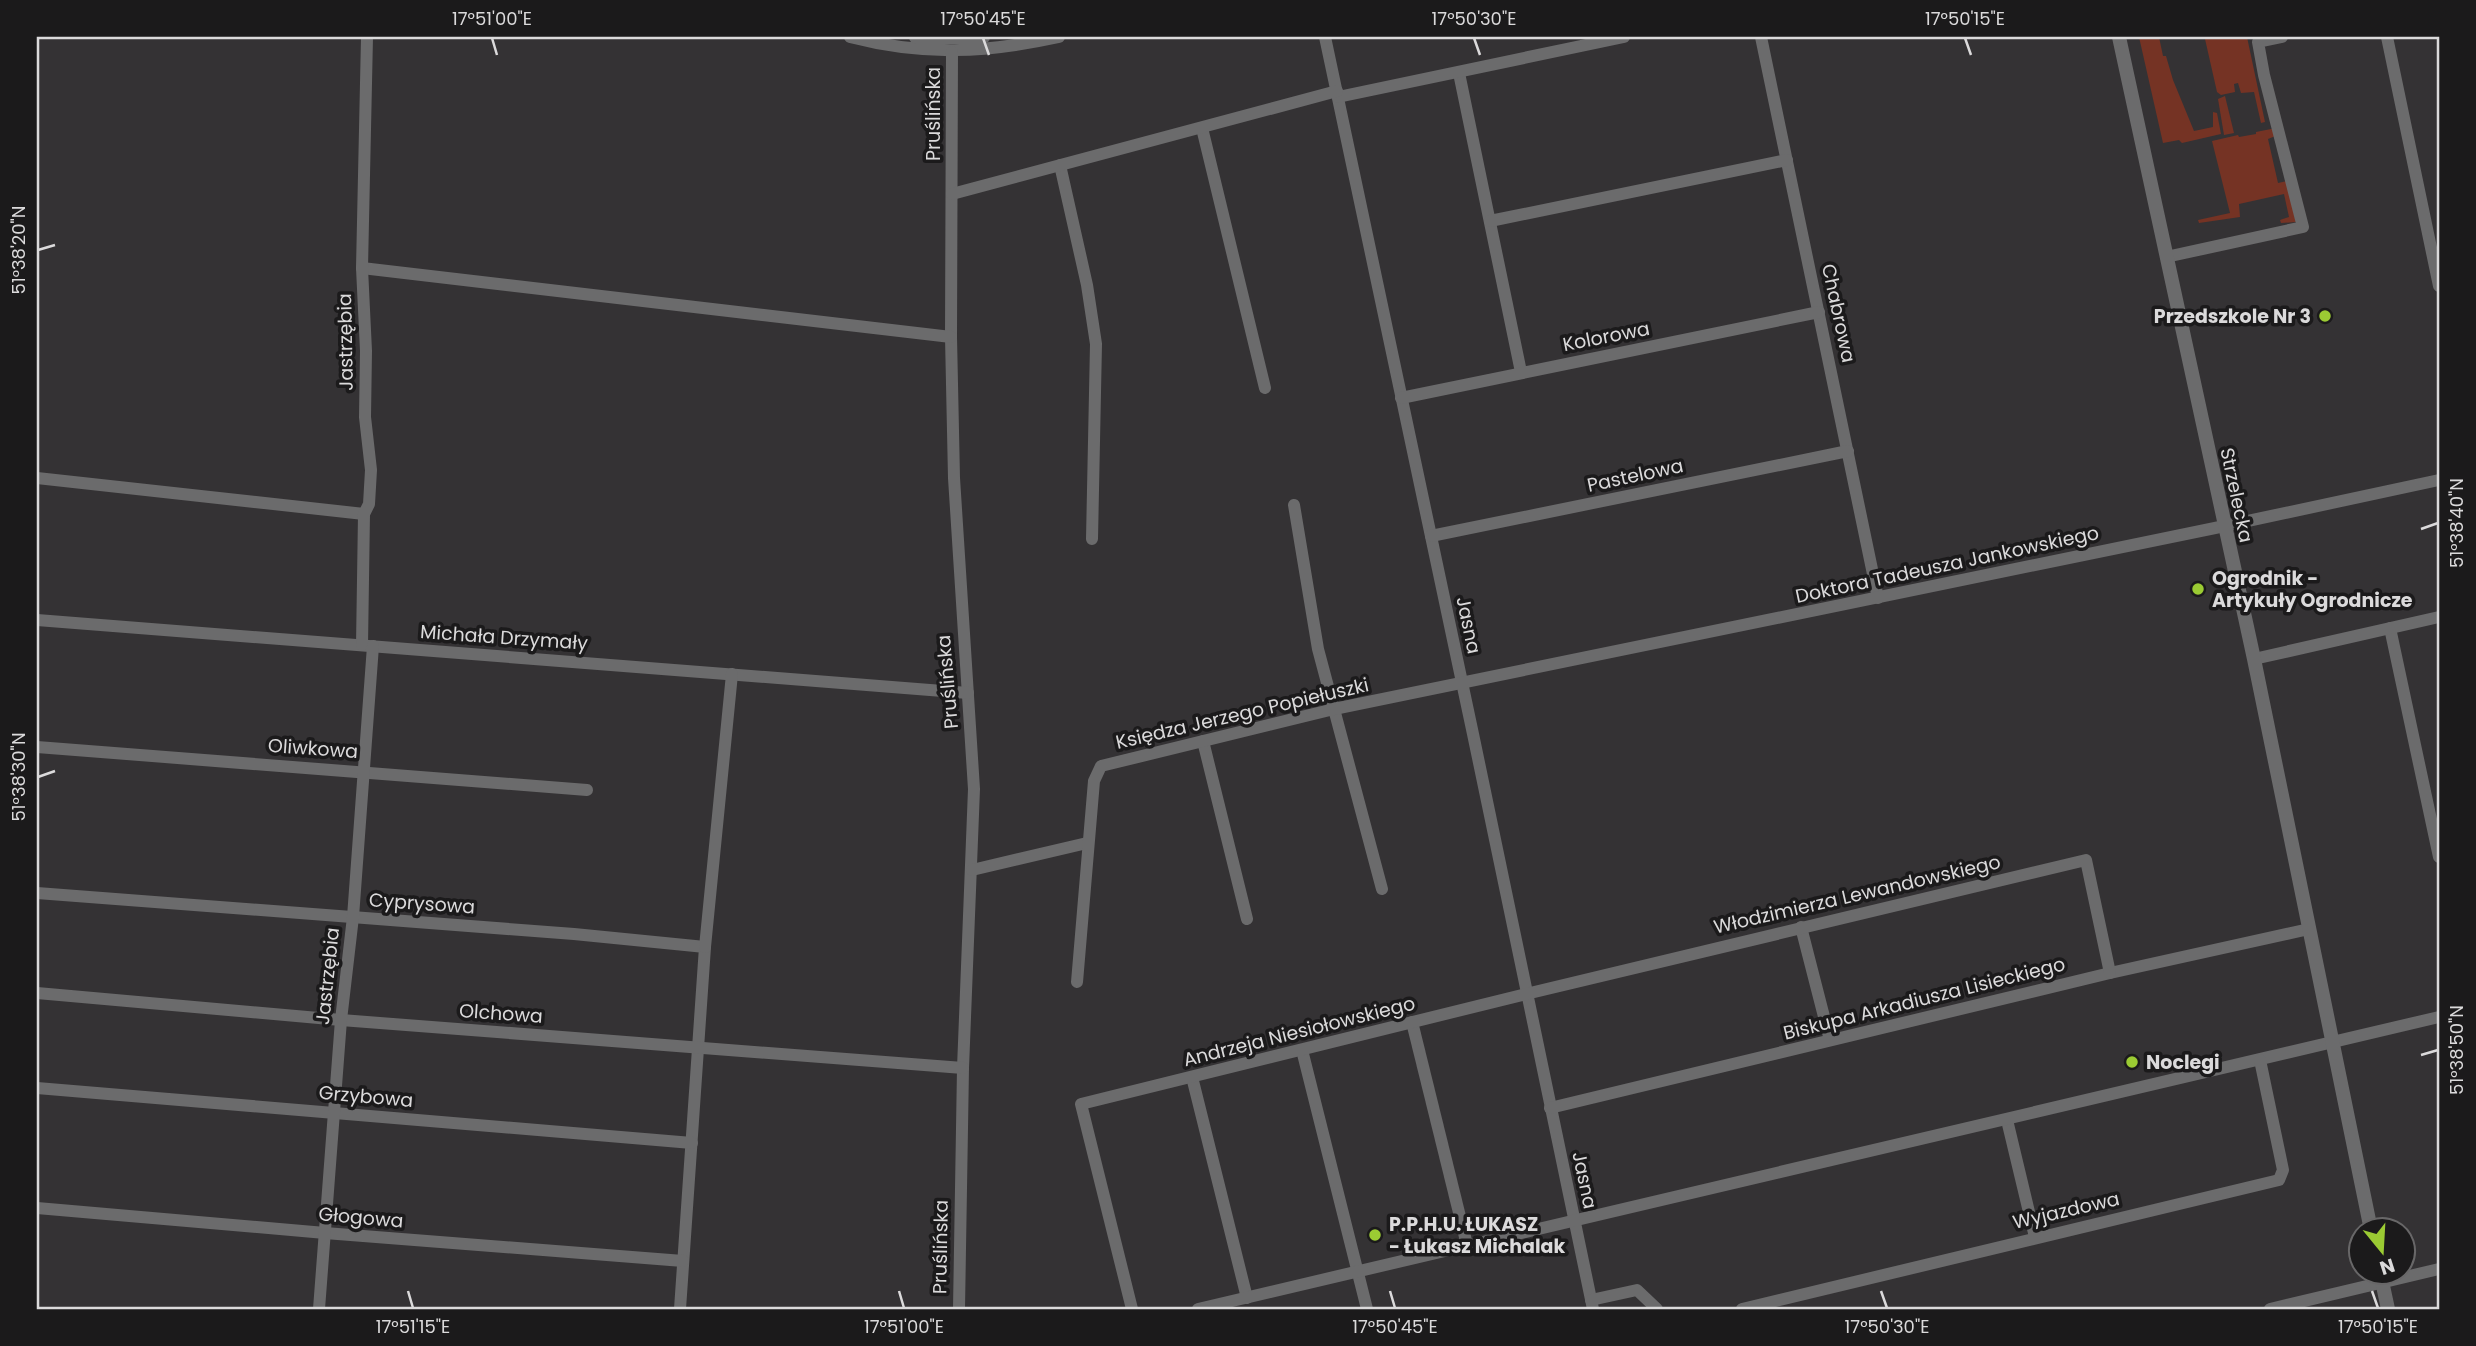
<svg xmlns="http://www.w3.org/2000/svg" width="2476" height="1346" font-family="Poppins,sans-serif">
	<rect width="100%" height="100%" fill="#343234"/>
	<g fill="#753324">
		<path d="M2139,37H2159L2163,56H2166L2173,80L2194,131L2213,127V112L2217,113L2221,134L2182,143L2179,140L2163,143Z"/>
		<path d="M2218,37H2247L2265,122L2261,123L2254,92L2241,93L2238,83L2234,84L2235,92L2221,95L2217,92L2205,39Z"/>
		<path d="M2225,96L2234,133L2224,135L2218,99Z"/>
		<path d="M2276,128L2278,135L2268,139L2278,183L2287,181L2296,222L2281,223L2280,220L2289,217L2284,194L2239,204L2240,217L2199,223L2198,220L2230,213L2212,141L2238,135L2239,137L2256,134V132Z"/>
	</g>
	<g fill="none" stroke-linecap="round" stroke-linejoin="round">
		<g stroke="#6b6b6c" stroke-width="12">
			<path d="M850,37C923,56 986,53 1059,37"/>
			<path d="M1325,37L1473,734L1593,1309"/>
			<path d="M1761,37L1878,598"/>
			<path d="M2387,37L2439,286"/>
			<path d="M952,52L951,337L954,478L974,789L963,1068L959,1309"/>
			<path d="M1459,73L1521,372"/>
			<path d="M1338,97L1624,37"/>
			<path d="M1202,128L1265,388"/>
			<path d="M1060,165L1087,285L1096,344L1092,539"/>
			<path d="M952,194L1337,91"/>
			<path d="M1490,221L1787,160"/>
			<path d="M2166,257L2303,227L2264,75L2258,42L2282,37"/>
			<path d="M362,268L951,337"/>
			<path d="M1401,398L1819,312"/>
			<path d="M37,478L364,514"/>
			<path d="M1294,505L1318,649L1382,889"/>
			<path d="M1431,536L1848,451"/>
			<path d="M37,620L968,693"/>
			<path d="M2390,628L2439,857"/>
			<path d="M362,645L364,514L369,504L371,470L365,417L366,351L362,268L367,37"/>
			<path d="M2254,659L2439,617"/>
			<path d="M1203,741L1247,919"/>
			<path d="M37,747L587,790"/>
			<path d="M972,870L1087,843"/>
			<path d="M37,893L574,934L705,947L680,1309"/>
			<path d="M1801,927L1830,1040"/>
			<path d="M705,947L732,674"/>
			<path d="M1077,982L1094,781L1101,766L1334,709L2215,528L2439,480"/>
			<path d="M37,993L341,1020L963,1068"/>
			<path d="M1412,1022L1467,1245"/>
			<path d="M1302,1050L1367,1309"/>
			<path d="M1192,1077L1247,1298"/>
			<path d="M37,1088L692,1143"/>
			<path d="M1550,1108L2110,973L2309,929"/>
			<path d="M2007,1120L2035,1237"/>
			<path d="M37,1208L325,1233L683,1261"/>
			<path d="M1591,1300L1637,1290L1657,1309"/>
			<path d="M319,1309L341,1020L353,917L373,646"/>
			<path d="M1132,1309L1081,1104L1526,994L2086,860L2110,973"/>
			<path d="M1198,1309L2439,1017"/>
			<path d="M1742,1309L2279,1180L2283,1170L2260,1060"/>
			<path d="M2270,1309L2439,1269"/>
		</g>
		<g stroke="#6b6b6c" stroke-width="14">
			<path d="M916,37H983"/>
			<path d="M2119,37L2254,659L2371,1230"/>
			<path d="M2380,1272L2388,1309"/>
		</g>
	</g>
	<path fill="none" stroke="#dbdadb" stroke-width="2.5" d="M492,38L497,55M983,38L989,55M1474,38L1480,55M1965,38L1971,55M38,250L55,245M2421,529L2438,523M38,777L55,771M2421,1055L2438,1050M408,1291L413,1308M899,1291L904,1308M1390,1291L1395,1308M1881,1291L1887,1308M2372,1291L2378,1308"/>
	<g fill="#9bcb33" stroke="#1b1a1b" stroke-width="2.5">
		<circle cx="2325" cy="316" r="7"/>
		<circle cx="2198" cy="589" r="7"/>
		<circle cx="2132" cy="1062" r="7"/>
		<circle cx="1375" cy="1235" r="7"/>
	</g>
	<g text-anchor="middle" stroke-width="7" stroke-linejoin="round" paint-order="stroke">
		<g font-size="19" fill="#dbdadb" stroke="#1b1a1b">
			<text transform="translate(933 114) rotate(-90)" y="7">Pruślińska</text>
			<text transform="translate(1839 313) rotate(78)" y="7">Chabrowa</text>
			<text transform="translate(1606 336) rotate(-11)" y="7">Kolorowa</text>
			<text transform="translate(345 342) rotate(-91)" y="7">Jastrzębia</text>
			<text transform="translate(1635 475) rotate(-12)" y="7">Pastelowa</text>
			<text transform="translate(2237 495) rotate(78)" y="7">Strzelecka</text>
			<text transform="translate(1947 564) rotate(-12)" y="7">Doktora Tadeusza Jankowskiego</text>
			<text transform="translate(1469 625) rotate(78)" y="7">Jasna</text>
			<text transform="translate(504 637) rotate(4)" y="7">Michała Drzymały</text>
			<text transform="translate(947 682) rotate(-95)" y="7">Pruślińska</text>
			<text transform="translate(1242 713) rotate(-13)" y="7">Księdza Jerzego Popiełuszki</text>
			<text transform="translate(313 748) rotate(4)" y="7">Oliwkowa</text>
			<text transform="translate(1857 894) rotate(-13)" y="7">Włodzimierza Lewandowskiego</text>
			<text transform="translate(422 903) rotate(4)" y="7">Cyprysowa</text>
			<text transform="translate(327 976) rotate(-84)" y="7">Jastrzębia</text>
			<text transform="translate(1924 998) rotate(-14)" y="7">Biskupa Arkadiusza Lisieckiego</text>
			<text transform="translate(501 1013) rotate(4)" y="7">Olchowa</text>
			<text transform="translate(1299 1031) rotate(-14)" y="7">Andrzeja Niesiołowskiego</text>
			<text transform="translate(366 1096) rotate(5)" y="7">Grzybowa</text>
			<text transform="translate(1585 1180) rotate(78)" y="7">Jasna</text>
			<text transform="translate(2066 1210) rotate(-13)" y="7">Wyjazdowa</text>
			<text transform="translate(361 1217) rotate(5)" y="7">Głogowa</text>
			<text transform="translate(940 1247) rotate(-89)" y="7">Pruślińska</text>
		</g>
		<g font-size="19" font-weight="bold" fill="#dbdadb" stroke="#1b1a1b" text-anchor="start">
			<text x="2311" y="323" text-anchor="end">Przedszkole Nr 3</text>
			<text x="2212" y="585">Ogrodnik -<tspan x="2212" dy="22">Artykuły Ogrodnicze</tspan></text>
			<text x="2146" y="1069">Noclegi</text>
			<text x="1389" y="1231">P.P.H.U. ŁUKASZ<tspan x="1389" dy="22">- Łukasz Michalak</tspan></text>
		</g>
	</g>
	<rect width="2476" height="1346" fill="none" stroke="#1b1a1b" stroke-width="77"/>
	<g transform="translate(2382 1251) rotate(162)"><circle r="33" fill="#1b1a1b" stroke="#686768" stroke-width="2"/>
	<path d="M0-5L12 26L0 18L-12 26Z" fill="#9bcb33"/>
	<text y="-10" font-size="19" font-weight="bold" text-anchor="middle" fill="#dbdadb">N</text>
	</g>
	<rect x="38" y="38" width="2400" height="1270" fill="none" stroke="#dbdadb" stroke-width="2.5"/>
	<g font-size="18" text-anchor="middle" fill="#dbdadb">
		<text x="492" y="25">17°51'00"E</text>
		<text x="983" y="25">17°50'45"E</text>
		<text x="1474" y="25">17°50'30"E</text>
		<text x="1965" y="25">17°50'15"E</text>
		<text transform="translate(19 250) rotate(-90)" y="6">51°38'20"N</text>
		<text transform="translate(2457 523) rotate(-90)" y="6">51°38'40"N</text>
		<text transform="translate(19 777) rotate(-90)" y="6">51°38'30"N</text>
		<text transform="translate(2457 1050) rotate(-90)" y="6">51°38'50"N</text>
		<text x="413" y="1333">17°51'15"E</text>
		<text x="904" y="1333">17°51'00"E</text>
		<text x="1395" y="1333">17°50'45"E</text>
		<text x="1887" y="1333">17°50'30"E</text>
		<text x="2378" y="1333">17°50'15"E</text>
	</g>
</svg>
